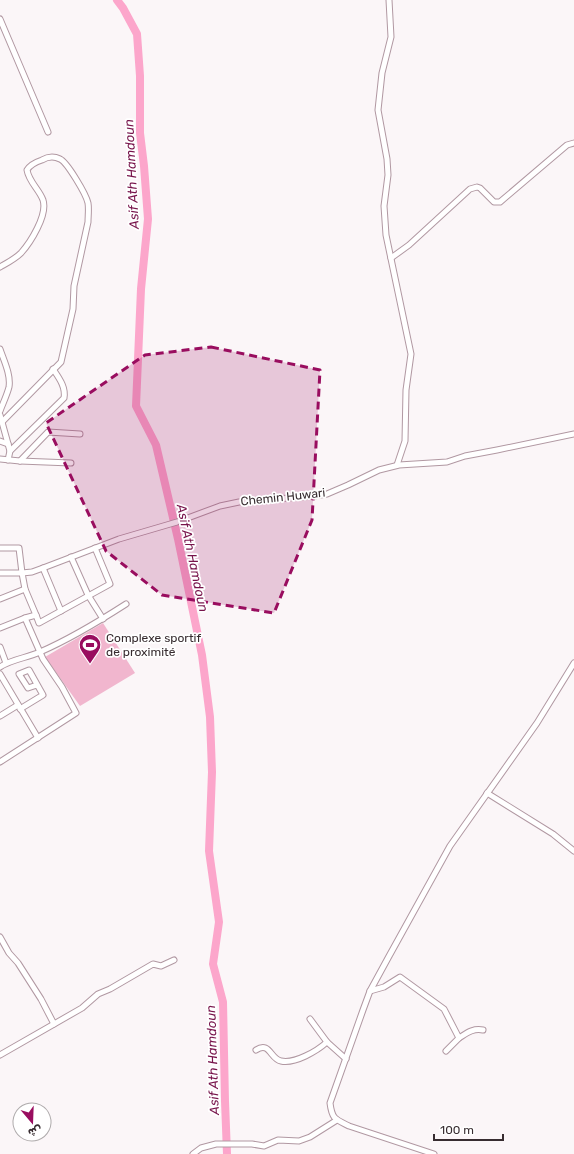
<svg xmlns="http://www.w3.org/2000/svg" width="574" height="1154" font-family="Rubik,'Noto Sans Arabic',sans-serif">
	<rect width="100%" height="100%" fill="#fbf6f8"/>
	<path fill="#f1b6ce" d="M103,623L135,673L80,706L45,657Z"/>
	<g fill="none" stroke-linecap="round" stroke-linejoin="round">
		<path stroke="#fca6cb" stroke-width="8" d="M117,0L123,8L137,34L140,76V133L144,166L148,219L141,289L136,406L156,445L178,539L202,655L210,717L212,772L209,851L219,922L213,964L223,1002L225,1101L227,1154"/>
		<g stroke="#b198a2" stroke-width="7">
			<g id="minor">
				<path d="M389,0L391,37L382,73L378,110L387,159L388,175L384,206L386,235L411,354L406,390L405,441L397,465"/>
				<path d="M0,19L48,132"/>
				<path d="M391,258L409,245L470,189L477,187L480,188L494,202H500L567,145L574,143"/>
				<path d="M0,267C7,263 15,259 21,253C30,243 48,215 43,200C39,189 29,182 27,170C30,165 36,162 42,160C47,157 54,156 60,159C67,162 86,194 88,203C89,209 88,216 88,222L74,286L73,309L61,362L2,422"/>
				<path d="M0,349C4,361 11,375 9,387C7,395 3,403 0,411"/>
				<path d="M0,415L10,451"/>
				<path d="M0,441L8,444"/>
				<path d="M0,459L20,461L71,463"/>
				<path d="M8,460L10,451L64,398C66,387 59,378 53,369"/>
				<path d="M20,461L48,432L80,434"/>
				<path d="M0,548H19L22,573H0"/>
				<path d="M71,557L88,595L103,619"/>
				<path d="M43,568L61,611"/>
				<path d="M0,599L25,589"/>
				<path d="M36,615L25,589L22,573L32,572L43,568L119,539L177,522L220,506L239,502L314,496L327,494L348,485L379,470L399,465L447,462L465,456L497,450L574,434"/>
				<path d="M25,618L36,615L39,623L110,584L95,548"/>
				<path d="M0,628L25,618L43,659L62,687L76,713L0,762"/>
				<path d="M0,647L6,663"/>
				<path d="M0,667C12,659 27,658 40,652C70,639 98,622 126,604"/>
				<path d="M0,674L38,738"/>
				<path d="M20,709L43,695L29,670L19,674L28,688L37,685"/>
				<path d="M0,716L18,705"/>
				<path d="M487,793L553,834L574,851"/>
				<path d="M0,937L9,953L18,963L41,999L54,1024"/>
				<path d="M370,991L384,987L400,977L444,1009L459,1038L446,1051"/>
				<path d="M310,1019L327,1042L346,1059"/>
				<path d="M459,1038C467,1033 473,1028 483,1030"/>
				<path d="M256,1050C270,1041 270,1059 281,1061C295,1064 317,1051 327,1042"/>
				<path d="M0,1055L82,1008L98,994L110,989L153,964L161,966L174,960"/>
				<path d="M193,1154L201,1148L216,1144H252L264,1146L278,1140L299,1141L310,1137L337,1120"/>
				<path d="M434,1154L349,1126C335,1119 332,1119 330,1103L363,1010L370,991L388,958L450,846L537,723L574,663"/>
			</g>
		</g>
		<use href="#minor" stroke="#fff" stroke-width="5"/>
	</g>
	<path fill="#990d5f" fill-opacity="0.2" stroke="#990d5f" stroke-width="3" stroke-dasharray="8 5" stroke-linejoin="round" d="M211,347L320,370L312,520L274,613L162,595L106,551L46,423L145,355Z"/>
	<defs>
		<g id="stadium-pin" transform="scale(1.15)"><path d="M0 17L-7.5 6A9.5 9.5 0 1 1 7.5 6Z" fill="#990d5f" stroke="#fff"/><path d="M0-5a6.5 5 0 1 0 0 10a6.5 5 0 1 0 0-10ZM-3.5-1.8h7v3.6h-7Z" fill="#fff"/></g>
	</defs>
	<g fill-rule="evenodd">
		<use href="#stadium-pin" x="90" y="645"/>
	</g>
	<g text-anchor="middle" stroke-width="3.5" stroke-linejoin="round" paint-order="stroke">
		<g font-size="12" fill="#372c30" stroke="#fff">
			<text transform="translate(283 497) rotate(-6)" y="4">Chemin Huwari</text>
		</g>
		<g font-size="12" fill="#372c30" stroke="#fff" text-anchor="start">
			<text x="106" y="642">Complexe sportif<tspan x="106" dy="14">de proximité</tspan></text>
		</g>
		<g font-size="13" font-style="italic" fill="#77144b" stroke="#fff">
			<text transform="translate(131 174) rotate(-93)" y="5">Asif Ath Hamdoun</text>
			<text transform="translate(193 558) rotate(78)" y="5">Asif Ath Hamdoun</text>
			<text transform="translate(212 1060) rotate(-92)" y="5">Asif Ath Hamdoun</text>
		</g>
	</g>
	<g transform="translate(32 1122) rotate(161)"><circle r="19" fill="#ffffff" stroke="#afabac"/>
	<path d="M0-3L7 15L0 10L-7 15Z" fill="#990d5f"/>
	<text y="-6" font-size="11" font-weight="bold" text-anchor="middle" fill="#372c30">ش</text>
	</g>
	<path d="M434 1134v6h69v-6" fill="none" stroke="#372c30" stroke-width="2"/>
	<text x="440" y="1134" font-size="12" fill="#372c30" stroke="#ffffff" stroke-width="3" paint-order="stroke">100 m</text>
</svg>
